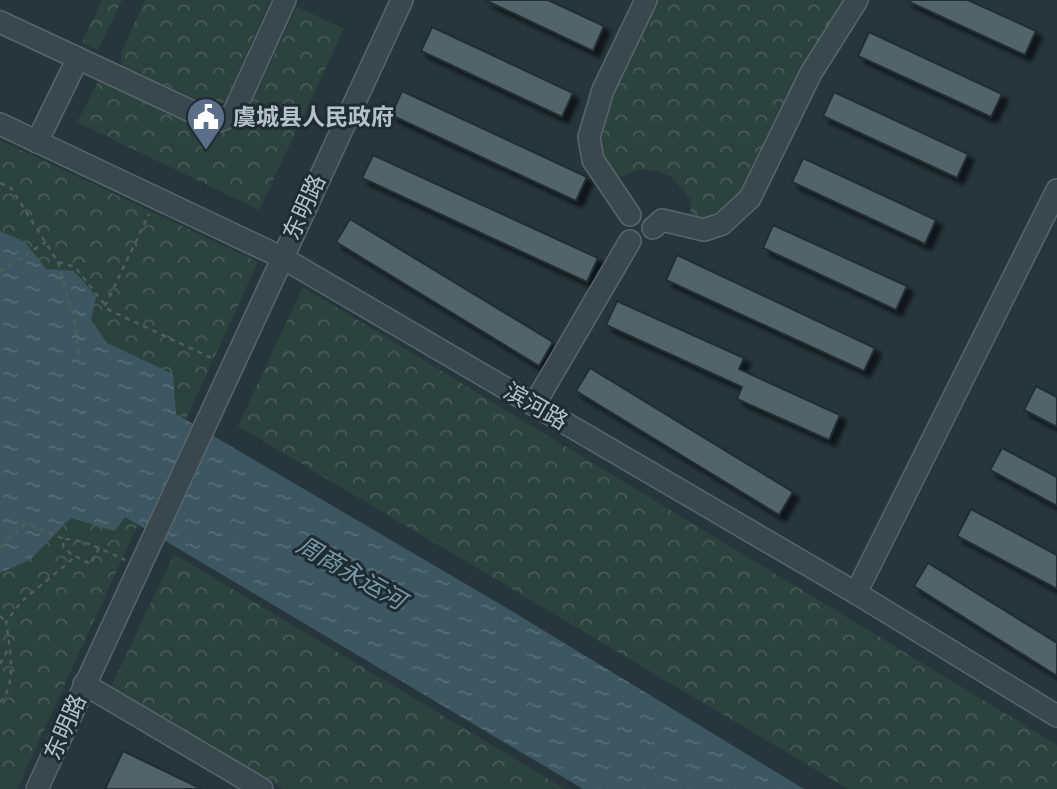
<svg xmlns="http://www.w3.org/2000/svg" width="1057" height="789" font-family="'PT Sans','Noto Sans SC',sans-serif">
	<defs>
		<pattern id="forest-crowns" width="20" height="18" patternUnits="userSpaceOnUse" patternTransform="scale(1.75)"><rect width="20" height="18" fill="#2c423c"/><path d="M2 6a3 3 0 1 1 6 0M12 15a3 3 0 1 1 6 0" fill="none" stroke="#485c57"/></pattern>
		<pattern id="water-ripples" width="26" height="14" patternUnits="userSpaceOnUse" patternTransform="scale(1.75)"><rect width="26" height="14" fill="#3c5662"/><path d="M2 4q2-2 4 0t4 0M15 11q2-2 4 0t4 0" fill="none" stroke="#566d77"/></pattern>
		<filter id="shadow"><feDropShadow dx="6" dy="6" stdDeviation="2" flood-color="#0009"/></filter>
	</defs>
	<rect width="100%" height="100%" fill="#27363d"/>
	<g fill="url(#forest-crowns)">
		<path d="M102,0H122L98,50L84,44L83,40Z"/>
		<path d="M145,0H270L226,100L220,105L212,106L122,66L121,53Z"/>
		<path d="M652,0H849L738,203L714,221L690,220L691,200L671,176L656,171L641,169L616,179C611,173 602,165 600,158C586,115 634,39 652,0Z"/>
		<path d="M297,7L344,29L259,210L77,122L99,80L203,128C220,132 229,131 243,120Z"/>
		<path d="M0,140L258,262L17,789H0Z"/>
		<path d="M303,287L1057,745V789H848L238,426Z"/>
		<path d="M174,554L565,789H283L111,687Z"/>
	</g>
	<path fill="url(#water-ripples)" d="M0,231L25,242L46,269L74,271L96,296L91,320L107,343L173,374L176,414L505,607L804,789H583L125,517L115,531L71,518L30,560L0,573Z"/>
	<g fill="#52646a" stroke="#212e34" stroke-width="2" filter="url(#shadow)">
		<path d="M485,0H548L604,26L593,51Z"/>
		<path d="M905,0H968L1036,31L1025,55Z"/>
		<path d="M432,27L573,93L562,117L421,51Z"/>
		<path d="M869,32L1002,94L991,117L858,56Z"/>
		<path d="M402,91L587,177L576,201L391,115Z"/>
		<path d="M834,92L968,154L957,178L823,116Z"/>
		<path d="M373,155L598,258L587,282L362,178Z"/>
		<path d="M803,158L936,220L925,244L792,182Z"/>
		<path d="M350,219L553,342L539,366L336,242Z"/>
		<path d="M773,225L907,286L896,310L763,248Z"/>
		<path d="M677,255L875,348L864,371L666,280Z"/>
		<path d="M617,301L744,358L739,369L840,415L829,440L737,399L742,387L606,325Z"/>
		<path d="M590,368L793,492L779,515L576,391Z"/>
		<path d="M1036,386L1057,397V427L1024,410Z"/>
		<path d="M1002,448L1057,477V506L990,470Z"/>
		<path d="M971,509L1057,555V589L957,536Z"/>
		<path d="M928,563L1057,643V676L914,586Z"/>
		<path d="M123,751L202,789H105Z"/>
	</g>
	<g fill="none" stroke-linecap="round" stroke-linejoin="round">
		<g stroke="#58656b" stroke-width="24">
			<g id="minor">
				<path d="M0,22L208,119L222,120L233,114L285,0"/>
				<path d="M0,124L281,257L856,593L1057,716"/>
				<path d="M37,142L78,58"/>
				<path d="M630,215L593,160L589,137L603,90L646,0"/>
				<path d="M653,228L662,220L704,230L722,224L750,198L811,73L857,0"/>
				<path d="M534,405L630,241"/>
				<path d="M856,593L1057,190"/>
				<path d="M84,684L262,789"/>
				<path d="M37,789L402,0"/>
			</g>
		</g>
		<g stroke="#4b5f5b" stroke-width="2.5" stroke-dasharray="5 5" stroke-linecap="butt">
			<path d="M0,183L11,188L58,262L75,267L109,310L216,360"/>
			<path d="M58,262L76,327L80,367"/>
			<path d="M0,271L46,242"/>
			<path d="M105,306L149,214"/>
			<path d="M0,547L26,523L64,539"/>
			<path d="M99,548L91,564L71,554L63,546L64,539C86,540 105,551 125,560"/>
			<path d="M0,616L6,622"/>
			<path d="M0,664L8,649"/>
			<path d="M0,702C18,685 9,644 6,622L21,602L75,557"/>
		</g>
		<use href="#minor" stroke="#3a474d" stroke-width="21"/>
	</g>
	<defs>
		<g id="civic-pin" transform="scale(2.0125)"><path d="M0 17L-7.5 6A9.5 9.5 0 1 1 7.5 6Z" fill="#5c6f8a" stroke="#1f2c32"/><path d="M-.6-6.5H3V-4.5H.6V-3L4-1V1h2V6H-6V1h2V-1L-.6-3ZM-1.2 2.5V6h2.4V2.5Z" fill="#fff"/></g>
	</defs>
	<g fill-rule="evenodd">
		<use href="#civic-pin" x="206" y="117"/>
	</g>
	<g text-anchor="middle" stroke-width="6" stroke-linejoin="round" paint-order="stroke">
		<g font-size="23" font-weight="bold" fill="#b7c2c8" stroke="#1f2c32" text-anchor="start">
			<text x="233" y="125">虞城县人民政府</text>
		</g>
		<g font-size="23" fill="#b7c2c8" stroke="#1f2c32">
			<text transform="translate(304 207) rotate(-65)" y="8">东明路</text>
			<text transform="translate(536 406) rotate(30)" y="8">滨河路</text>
			<text transform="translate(65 727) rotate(-66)" y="8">东明路</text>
		</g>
		<g font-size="24" font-style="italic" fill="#7a9aa9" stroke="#1f2c32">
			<text transform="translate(351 573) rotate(30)" y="8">周商永运河</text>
		</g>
	</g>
</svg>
